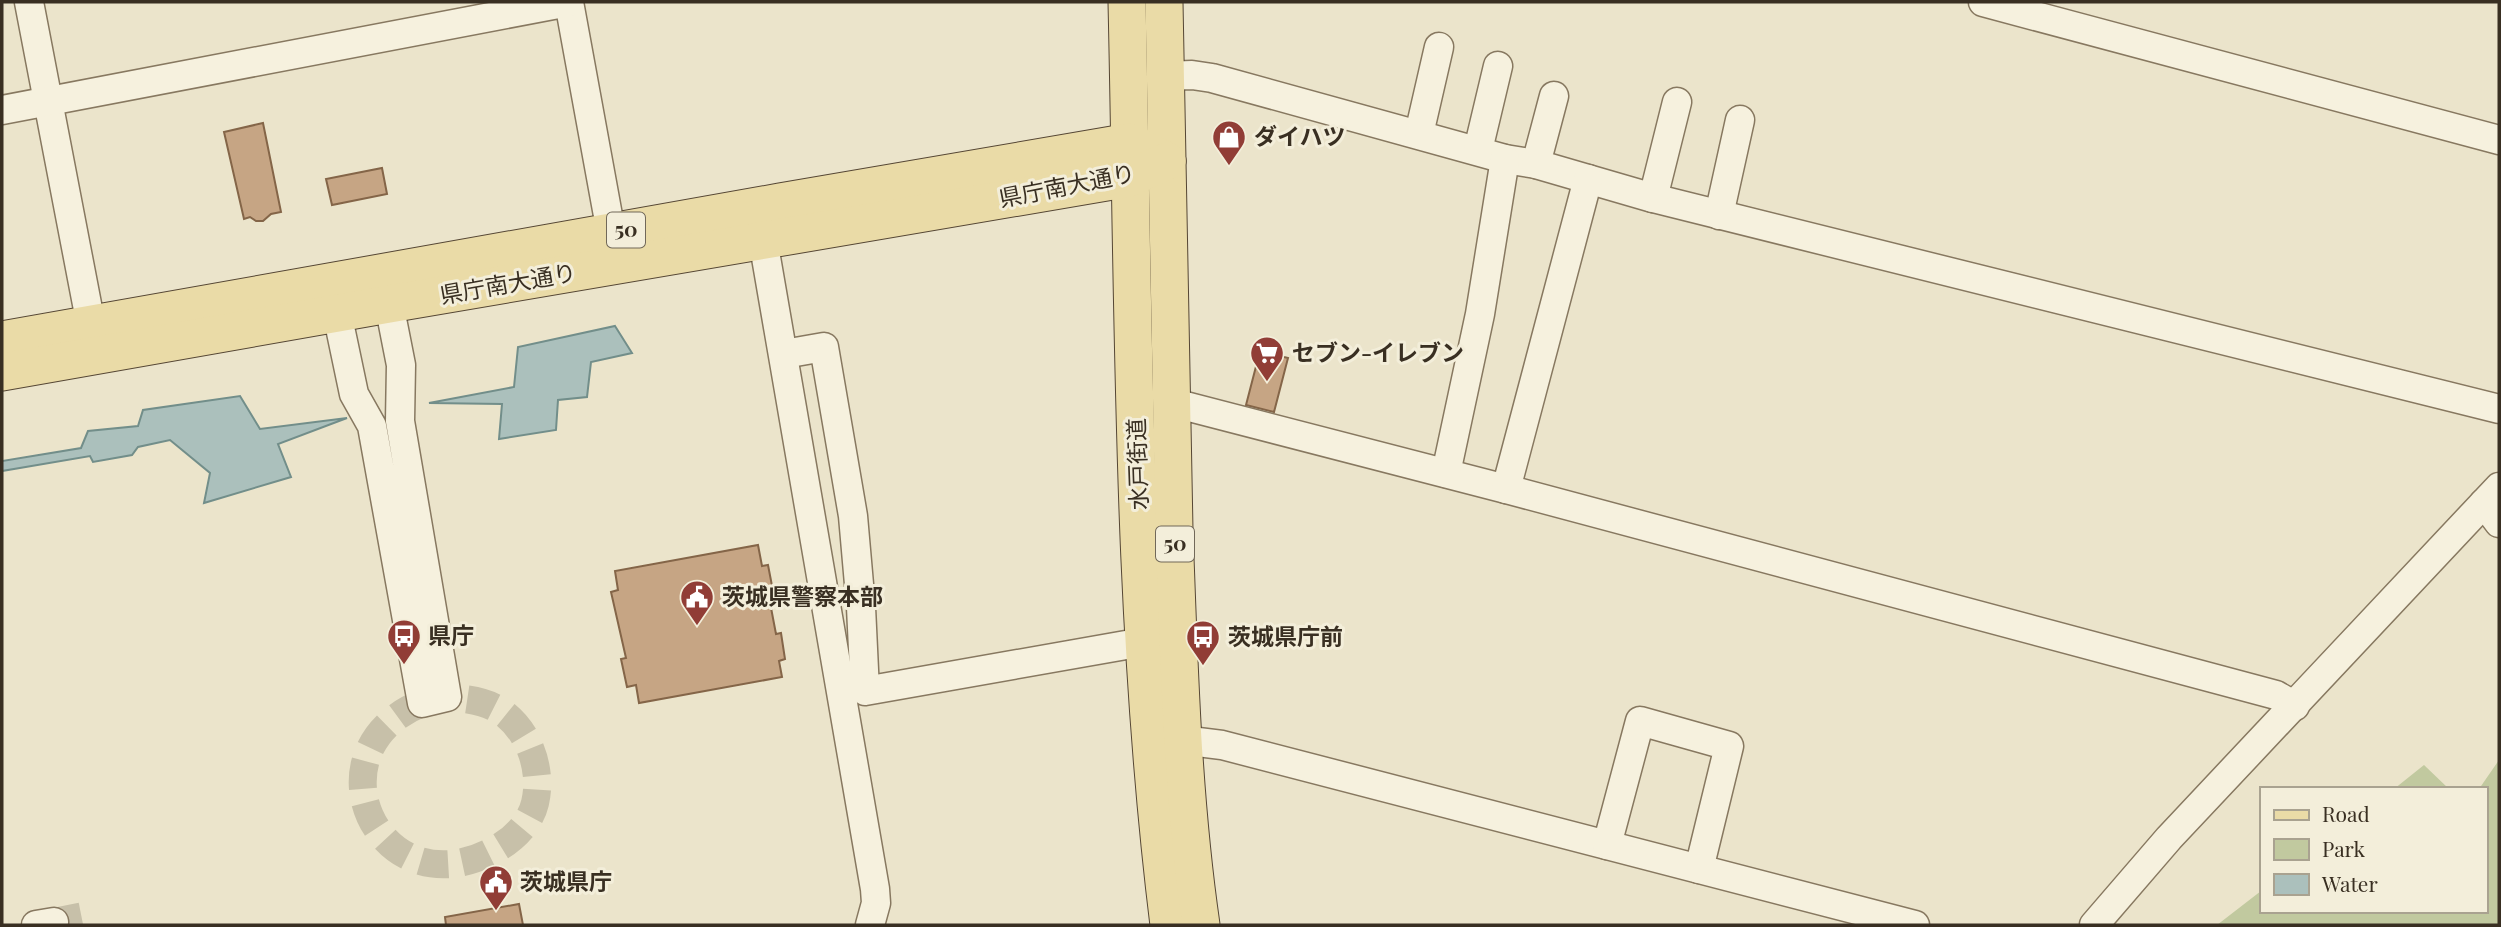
<svg xmlns="http://www.w3.org/2000/svg" width="2501" height="927" font-family="'Playfair Display','Noto Sans JP',serif">
	<rect width="100%" height="100%" fill="#ebe4cb"/>
	<g fill="#c1c99f">
		<path d="M2499,760V925H2217L2261,891V911H2485V789H2479Z"/>
		<path d="M2424,765L2449,789H2394Z"/>
	</g>
	<g fill="#abc0bc" stroke="#728e8a" stroke-width="2">
		<path d="M615,326L632,353L591,362L587,397L558,400L556,430L499,439L502,404L429,403L514,387L518,347Z"/>
		<path d="M240,396L260,429L347,418L278,444L291,477L204,503L210,473L170,440L138,447L132,455L93,462L90,456L2,471V461L81,448L88,431L138,426L143,410Z"/>
	</g>
	<g fill="#c6a584" stroke="#846548" stroke-width="2">
		<path d="M263,123L281,212L271,214L263,221H256L250,217L244,219L224,132Z"/>
		<path d="M382,168L387,194L332,205L326,179Z"/>
		<path d="M1260,351L1288,358L1274,412L1246,405Z"/>
		<path d="M758,545L762,566L768,565L773,591L768,592L776,634L781,633L785,659L779,661L782,677L639,703L636,685L627,687L621,659L626,658L611,592L618,590L615,571Z"/>
		<path d="M519,904L523,925H446L445,917Z"/>
	</g>
	<g fill="none" stroke-linecap="round" stroke-linejoin="round">
		<g stroke="#c7c0a9" stroke-width="28" stroke-dasharray="28 14" stroke-linecap="butt">
			<path d="M422,703C304,751 380,913 494,850C512,841 530,824 535,803C543,770 529,729 499,710C483,700 465,699 447,697"/>
			<path d="M54,922L89,915"/>
		</g>
		<g stroke="#877860" stroke-width="31">
			<g id="minor">
				<path d="M29,2L91,325"/>
				<path d="M569,2L611,232"/>
				<path d="M1983,2L2499,140"/>
				<path d="M1165,76L1192,75L1212,78L1505,159L1536,164L1653,198L2499,409"/>
				<path d="M2,110L569,2"/>
				<path d="M1419,134L1439,47"/>
				<path d="M1478,150L1498,66"/>
				<path d="M1536,164L1554,96"/>
				<path d="M1653,198L1677,102"/>
				<path d="M1719,215L1740,120"/>
				<path d="M763,240L875,889L876,903L870,925"/>
				<path d="M362,277L389,304L401,365L400,421L447,697L422,703L372,426L354,394L337,313Z"/>
				<path d="M784,354L824,347L853,516L861,607L865,691L1143,642"/>
				<path d="M1170,402L1506,489L2276,695L2295,706"/>
				<path d="M1446,473L1480,314L1505,159"/>
				<path d="M1506,489L1588,179"/>
				<path d="M2484,503L2499,523"/>
				<path d="M1182,740L1222,745L1915,925"/>
				<path d="M1607,845L1640,721L1729,746L1699,869"/>
				<path d="M36,925L54,922"/>
				<path d="M2094,925L2169,838L2499,487"/>
			</g>
		</g>
		<g stroke="#554634" stroke-width="39">
			<g id="major">
				<path d="M1127,2C1134,310 1131,619 1169,925"/>
				<path d="M1164,2C1166,178 1169,354 1174,530C1179,662 1182,794 1201,925"/>
				<path d="M2,340L780,202L1130,142L1167,161"/>
				<path d="M2,372L389,304L1130,178L1167,161"/>
			</g>
		</g>
		<use href="#minor" stroke="#f6f1de" stroke-width="28"/>
		<use href="#major" stroke="#eadba7" stroke-width="37"/>
	</g>
	<defs>
		<g id="shop-pin" transform="scale(1.75)"><path d="M0 17L-7.5 6A9.5 9.5 0 1 1 7.5 6Z" fill="#913d36" stroke="#f3eeda"/><path d="M-5-2.5h2.3a2.7 3.5 0 0 1 5.4 0H5L5.5 6h-11ZM-1.5-2.5h3a1.5 2.3 0 0 0-3 0Z" fill="#fff"/></g>
		<g id="supermarket-pin" transform="scale(1.75)"><path d="M0 17L-7.5 6A9.5 9.5 0 1 1 7.5 6Z" fill="#913d36" stroke="#f3eeda"/><path d="M-6-5.5h2.5l.6 2H6L4.5 2H-2.5L-4.4-4H-6ZM-1.5 3.2a1.3 1.3 0 1 0 .1 0ZM3 3.2a1.3 1.3 0 1 0 .1 0Z" fill="#fff"/></g>
		<g id="civic-pin" transform="scale(1.75)"><path d="M0 17L-7.5 6A9.5 9.5 0 1 1 7.5 6Z" fill="#913d36" stroke="#f3eeda"/><path d="M-.6-6.5H3V-4.5H.6V-3L4-1V1h2V6H-6V1h2V-1L-.6-3ZM-1.2 2.5V6h2.4V2.5Z" fill="#fff"/></g>
		<g id="bus-pin" transform="scale(1.75)"><path d="M0 17L-7.5 6A9.5 9.5 0 1 1 7.5 6Z" fill="#913d36" stroke="#f3eeda"/><path d="M-5-6H5V4H4V6H2V4H-2V6H-4V4H-5ZM-3.5-4V0h7V-4ZM-3.5 1.2v1.5H-2V1.2ZM2 1.2v1.5H3.5V1.2Z" fill="#fff"/></g>
	</defs>
	<g fill-rule="evenodd">
		<use href="#shop-pin" x="1229" y="137"/>
		<use href="#supermarket-pin" x="1267" y="353"/>
		<use href="#civic-pin" x="697" y="597"/>
		<use href="#bus-pin" x="404" y="636"/>
		<use href="#bus-pin" x="1203" y="637"/>
		<use href="#civic-pin" x="496" y="882"/>
	</g>
	<g text-anchor="middle" stroke-width="6" stroke-linejoin="round" paint-order="stroke">
		<g fill="#f3eeda" stroke="#716859" stroke-width="2">
			<rect x="607" y="212.5" width="38" height="35" rx="5"/>
			<rect x="1156" y="526.5" width="38" height="35" rx="5"/>
		</g>
		<g font-size="21" font-weight="bold" fill="#392f22">
			<text x="626" y="237">50</text>
			<text x="1175" y="551">50</text>
		</g>
		<g font-size="23" font-weight="bold" fill="#392f22" stroke="#f3eeda" text-anchor="start">
			<text x="1254" y="145">ダイハツ</text>
			<text x="1292" y="361">セブン-イレブン</text>
			<text x="722" y="605">茨城県警察本部</text>
			<text x="428" y="644">県庁</text>
			<text x="1228" y="645">茨城県庁前</text>
			<text x="520" y="890">茨城県庁</text>
		</g>
		<g font-size="23" fill="#392f22" stroke="#f3eeda">
			<text transform="translate(1067 186) rotate(-11)" y="8">県庁南大通り</text>
			<text transform="translate(508 284) rotate(-10)" y="8">県庁南大通り</text>
			<text transform="translate(1138 464) rotate(-92)" y="8">水戸街道</text>
		</g>
	</g>
	<rect width="2501" height="927" fill="none" stroke="#392f22" stroke-width="7"/>
	<rect x="2260" y="787" width="228" height="126" fill="#f3eeda" stroke="#a9a290" stroke-width="2"/>
	<rect x="2274" y="810" width="35" height="10" fill="#eadba7" stroke="#a9a290" stroke-width="2"/>
	<text x="2322" y="822" font-size="21" fill="#392f22">Road</text>
	<rect x="2274" y="839" width="35" height="21" fill="#c1c99f" stroke="#a9a290" stroke-width="2"/>
	<text x="2322" y="857" font-size="21" fill="#392f22">Park</text>
	<rect x="2274" y="874" width="35" height="21" fill="#abc0bc" stroke="#a9a290" stroke-width="2"/>
	<text x="2322" y="892" font-size="21" fill="#392f22">Water</text>
</svg>
